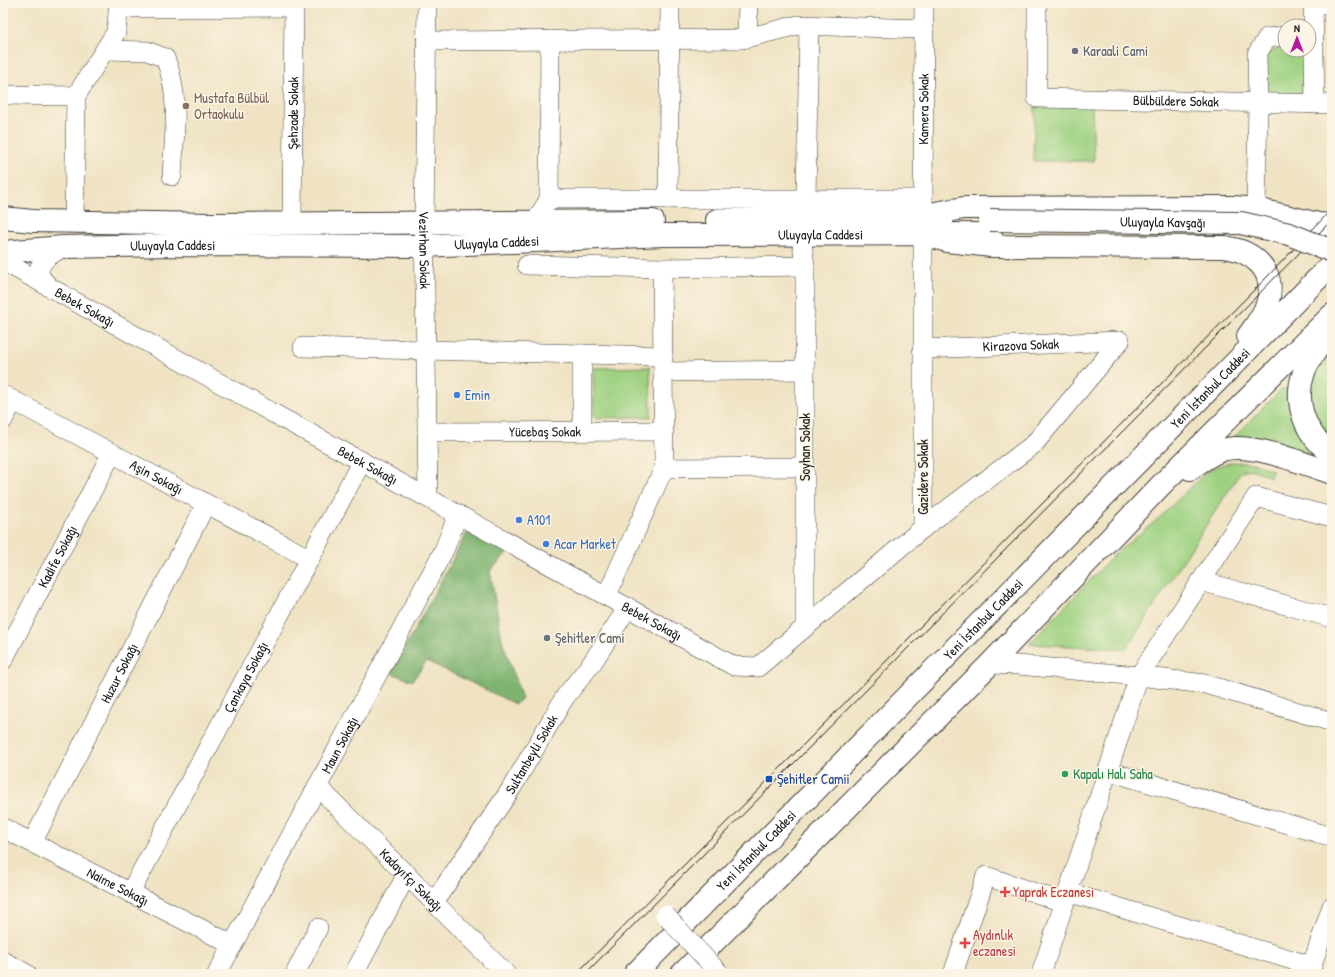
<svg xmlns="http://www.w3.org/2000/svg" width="1335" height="977" font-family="'Patrick Hand',sans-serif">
	<rect width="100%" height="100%" fill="#fcf5e5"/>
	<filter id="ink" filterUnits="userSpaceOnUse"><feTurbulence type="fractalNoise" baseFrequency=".025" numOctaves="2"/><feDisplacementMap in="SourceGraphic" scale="8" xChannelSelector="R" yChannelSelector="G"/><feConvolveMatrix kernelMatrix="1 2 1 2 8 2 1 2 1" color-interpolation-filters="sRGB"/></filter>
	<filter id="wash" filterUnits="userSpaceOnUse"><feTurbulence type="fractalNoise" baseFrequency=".012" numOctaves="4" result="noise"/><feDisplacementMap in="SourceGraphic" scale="16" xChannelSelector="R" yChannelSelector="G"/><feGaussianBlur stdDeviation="0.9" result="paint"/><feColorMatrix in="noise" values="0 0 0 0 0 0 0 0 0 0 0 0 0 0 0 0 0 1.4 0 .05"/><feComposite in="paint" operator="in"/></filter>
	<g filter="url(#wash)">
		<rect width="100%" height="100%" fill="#f0e3c4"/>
		<g fill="#9ed181" stroke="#5d764e">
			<path d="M1280,47H1285V50H1298C1308,61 1304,78 1302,92L1289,95L1264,93V56Z"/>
			<path d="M1035,105H1092L1094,161H1033Z"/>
			<path d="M1332,355V444L1322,435L1310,402L1312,376Z"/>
			<path d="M650,367L651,417L594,418L593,368Z"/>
			<path d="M1292,388L1316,453L1313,457L1262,438L1234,437L1282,389Z"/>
			<path d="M1233,462L1252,463L1273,470L1270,477C1261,473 1249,465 1240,473L1126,649L1029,644L1114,555L1158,519L1204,474L1215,467Z"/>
			<path d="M1332,948V974H1324Z"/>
		</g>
		<path fill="#7eb36f" stroke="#4d6846" d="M467,533L508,552L490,571L502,640L522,699L515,704L427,661L412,681L391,673Z"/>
	</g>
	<g filter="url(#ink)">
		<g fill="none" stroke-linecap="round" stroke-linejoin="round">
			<g stroke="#3c3a35" stroke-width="20">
				<g id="minor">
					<path id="s1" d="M427,3L424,222L428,497"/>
					<path id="s2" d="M1037,3V98L1332,104"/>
					<path d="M1313,3L1315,104"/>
					<path d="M1313,4H1332"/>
					<path d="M118,8L294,7"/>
					<path d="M747,38L748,3"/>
					<path d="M426,41L742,39L798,25L924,29"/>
					<path d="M105,50L147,51L165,58C181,96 174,137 172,176"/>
					<path d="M3,95L76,96"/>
					<path d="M549,199H923"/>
					<path d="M668,199L670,3"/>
					<path d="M806,199L809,26"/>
					<path d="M1256,209L1258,104L1257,54L1267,38L1285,36"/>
					<path id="s3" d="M923,212L924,3"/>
					<path d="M536,221L549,199L550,40"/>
					<path d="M74,222L76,96L116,32L119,3"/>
					<path id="s4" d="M292,223L294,3"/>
					<path id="s5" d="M3,261L271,412L734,666L758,667L923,528V234"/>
					<path d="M527,265L662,268L805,266L801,234"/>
					<path d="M805,266V627"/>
					<path d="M48,286L38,274C40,259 51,255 63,247"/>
					<path d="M303,347L663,356"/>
					<path id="s6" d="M922,349L1120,341"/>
					<path d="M582,354V431"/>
					<path d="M663,372L805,370"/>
					<path id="s7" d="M3,395L310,559"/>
					<path d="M3,420L13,401"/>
					<path id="s8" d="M427,432L664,431"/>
					<path d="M664,468L805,467"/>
					<path d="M923,528L1034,444L1120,341"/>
					<path d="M1201,581L1332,618"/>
					<path d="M607,595L664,468L662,268"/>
					<path id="s9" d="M3,660L112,453"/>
					<path d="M990,664L1018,665L1139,676L1205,684L1332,722"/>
					<path d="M1108,771L1332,837"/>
					<path id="s10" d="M317,786L506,974"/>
					<path id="s11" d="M3,828L233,945"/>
					<path id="s12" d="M32,843L206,504"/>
					<path d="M1068,892L1312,966"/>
					<path id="s13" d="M130,893L362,461"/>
					<path id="s14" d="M434,902L511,789L565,697L592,663L628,607"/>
					<path d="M3,961L27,974"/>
					<path id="s15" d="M217,974L444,550L458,514"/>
					<path d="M295,974L318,928"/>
					<path d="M354,974L407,874"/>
					<path d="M953,974L986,876L1065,903"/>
					<path d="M1041,974L1139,676L1256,497L1332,517"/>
					<path d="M1309,974L1332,906"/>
				</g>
			</g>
			<g stroke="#3c3a35" stroke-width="24">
				<g id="major">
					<path d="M3,218L33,221L212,224L653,221"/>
					<path d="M717,220L923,215L943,218"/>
					<path id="s16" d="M3,252L63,247L170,245L424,246L663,235L991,234"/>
				</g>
			</g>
			<g stroke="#3c3a35" stroke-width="24">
				<g id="highway">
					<path d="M923,215L964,208L1234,207L1256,209L1318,224L1332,225"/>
					<path d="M923,234L947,241L992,246L1223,247C1253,250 1278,271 1267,304C1263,316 1255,326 1248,336"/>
					<path d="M1329,333C1320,345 1309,358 1304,372C1293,402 1305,436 1332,453"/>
					<path d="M1190,469C1200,462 1210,454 1222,450C1250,441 1304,464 1332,473"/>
					<path id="s17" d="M635,974L1332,264"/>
					<path d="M682,974L990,664L1163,483L1332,315"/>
				</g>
			</g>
			<use href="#minor" stroke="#fff" stroke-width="19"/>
			<use href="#major" stroke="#fff" stroke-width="22"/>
			<use href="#highway" stroke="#fff" stroke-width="22"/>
			<g stroke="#1c1c1c" stroke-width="1">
				<path d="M576,974L1267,277L1332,209"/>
				<path d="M585,974L1332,220"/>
			</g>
			<g stroke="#3c3a35" stroke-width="20" stroke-linecap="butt">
				<path id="minor-bridge" d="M665,915L720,974"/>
			</g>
			<g stroke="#3c3a35" stroke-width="24" stroke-linecap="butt">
				<g id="major-bridge">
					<path id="s18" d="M990,220L1241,223L1289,234L1332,251"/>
				</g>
			</g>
			<use href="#minor-bridge" stroke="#fff" stroke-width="19"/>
			<use href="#major-bridge" stroke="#fff" stroke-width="22"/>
		</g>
	</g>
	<g fill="#6b7280" stroke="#fcf5e5" stroke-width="1.5">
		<circle cx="1075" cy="51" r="4"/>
		<circle cx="547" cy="638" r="4"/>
	</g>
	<circle fill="#8d6e63" stroke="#fcf5e5" stroke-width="1.5" cx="186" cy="106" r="4"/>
	<g fill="#3f7fe0" stroke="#fcf5e5" stroke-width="1.5">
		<circle cx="457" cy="395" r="4"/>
		<circle cx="519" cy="520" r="4"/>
		<circle cx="546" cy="544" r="4"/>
	</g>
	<circle fill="#2e9e5b" stroke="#fcf5e5" stroke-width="1.5" cx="1065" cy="774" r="4"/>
	<rect fill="#1a4fb4" stroke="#fcf5e5" stroke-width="1.5" x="765" y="775" width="8" height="8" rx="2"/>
	<g fill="#e0444e" stroke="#fcf5e5" stroke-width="1.5">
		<path d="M1003 886h4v4h4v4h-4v4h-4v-4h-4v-4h4z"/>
		<path d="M963 937h4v4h4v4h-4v4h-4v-4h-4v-4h4z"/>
	</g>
	<g text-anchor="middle" stroke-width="3" stroke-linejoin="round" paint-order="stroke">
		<g font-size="14" fill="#5b616d" stroke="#fcf5e5" text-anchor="start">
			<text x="1083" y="56">Karaali Cami</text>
			<text x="555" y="643">Şehitler Cami</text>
		</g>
		<g font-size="14" fill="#785e54" stroke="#fcf5e5" text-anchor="start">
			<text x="194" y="103">Mustafa Bülbül<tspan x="194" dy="16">Ortaokulu</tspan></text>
		</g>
		<g font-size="14" fill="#1c1c1c" stroke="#fcf5e5">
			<text dy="5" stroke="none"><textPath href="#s2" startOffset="234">Bülbüldere Sokak</textPath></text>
			<text dy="5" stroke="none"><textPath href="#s3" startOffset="103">Kamera Sokak</textPath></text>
			<text dy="5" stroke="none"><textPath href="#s4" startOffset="110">Şehzade Sokak</textPath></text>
			<text dy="5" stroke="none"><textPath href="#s18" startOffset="173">Uluyayla Kavşağı</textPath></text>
			<text dy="5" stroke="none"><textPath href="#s16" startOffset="818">Uluyayla Caddesi</textPath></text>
			<text dy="5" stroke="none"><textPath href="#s16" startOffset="494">Uluyayla Caddesi</textPath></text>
			<text dy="5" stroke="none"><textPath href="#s16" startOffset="170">Uluyayla Caddesi</textPath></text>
			<text dy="5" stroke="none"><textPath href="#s1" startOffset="247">Vezirhan Sokak</textPath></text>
			<text dy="5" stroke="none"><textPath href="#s5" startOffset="94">Bebek Sokağı</textPath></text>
			<text dy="5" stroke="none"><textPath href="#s6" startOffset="99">Kirazova Sokak</textPath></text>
			<text dy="5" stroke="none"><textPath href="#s17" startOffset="821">Yeni İstanbul Caddesi</textPath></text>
			<text dy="5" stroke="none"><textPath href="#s8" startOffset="118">Yücebaş Sokak</textPath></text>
			<text transform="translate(805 447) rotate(-90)" y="5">Soyhan Sokak</text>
			<text dy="5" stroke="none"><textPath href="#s5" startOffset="418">Bebek Sokağı</textPath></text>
			<text dy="5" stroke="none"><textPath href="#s7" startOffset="174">Aşin Sokağı</textPath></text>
			<text transform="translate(923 477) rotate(-90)" y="5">Gazidere Sokak</text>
			<text dy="5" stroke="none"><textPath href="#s9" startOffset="117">Kadife Sokağı</textPath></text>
			<text dy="5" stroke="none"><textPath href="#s17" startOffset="497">Yeni İstanbul Caddesi</textPath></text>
			<text dy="5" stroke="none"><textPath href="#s5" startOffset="742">Bebek Sokağı</textPath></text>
			<text dy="5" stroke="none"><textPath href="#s12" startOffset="191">Huzur Sokağı</textPath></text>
			<text dy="5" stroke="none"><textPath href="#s13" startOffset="245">Çankaya Sokağı</textPath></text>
			<text dy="5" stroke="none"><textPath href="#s15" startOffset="260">Maun Sokağı</textPath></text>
			<text dy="5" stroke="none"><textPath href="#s14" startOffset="177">Sultanbeyli Sokak</textPath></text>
			<text dy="5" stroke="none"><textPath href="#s17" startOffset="173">Yeni İstanbul Caddesi</textPath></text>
			<text dy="5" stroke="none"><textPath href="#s10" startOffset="133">Kadayıfçı Sokağı</textPath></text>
			<text dy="5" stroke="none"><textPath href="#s11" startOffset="129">Naime Sokağı</textPath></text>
		</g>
		<g font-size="14" fill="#366cbe" stroke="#fcf5e5" text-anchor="start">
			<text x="465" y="400">Emin</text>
			<text x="527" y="525">A101</text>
			<text x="554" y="549">Acar Market</text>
		</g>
		<g font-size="14" fill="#27864d" stroke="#fcf5e5" text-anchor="start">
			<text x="1073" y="779">Kapalı Halı Saha</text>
		</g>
		<g font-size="14" fill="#164399" stroke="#fcf5e5" text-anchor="start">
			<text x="777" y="784">Şehitler Camii</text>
		</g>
		<g font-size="14" fill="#be3a42" stroke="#fcf5e5" text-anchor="start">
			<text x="1013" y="897">Yaprak Eczanesi</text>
			<text x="973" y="940">Aydınlık<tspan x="973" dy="16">eczanesi</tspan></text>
		</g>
	</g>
	<rect width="1335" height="977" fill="none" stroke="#fcf5e5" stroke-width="16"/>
	<g transform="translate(1297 38)"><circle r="19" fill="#fcf5e5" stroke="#a29e95"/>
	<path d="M0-3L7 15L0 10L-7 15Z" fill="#b5179e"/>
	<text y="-6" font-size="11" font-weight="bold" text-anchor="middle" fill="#1c1c1c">N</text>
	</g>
</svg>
